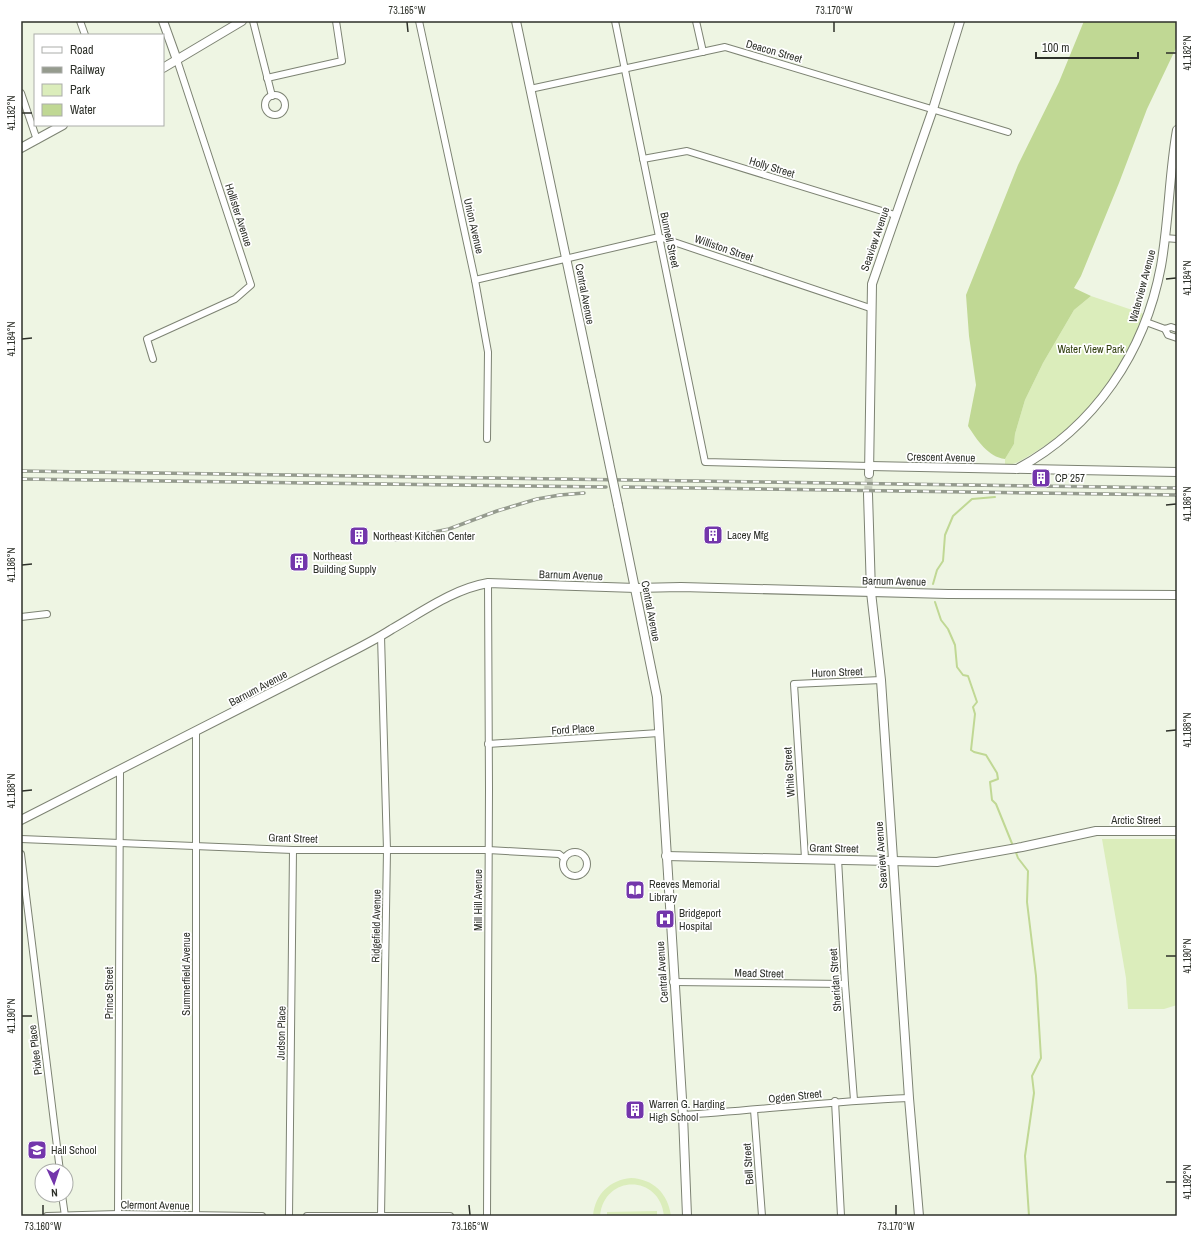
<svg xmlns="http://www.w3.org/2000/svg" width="1198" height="1237" font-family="'Archivo Narrow',sans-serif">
	<rect width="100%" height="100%" fill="#eef5e3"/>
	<g fill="#dbedbb">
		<path d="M1091,296L1144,314C1123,371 1087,421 1035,452C1025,458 1016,465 1005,465V459L1014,444L1015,434L1025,400L1043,363L1074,310Z"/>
		<path d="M1102,839H1177V1005L1164,1009H1128L1126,978Z"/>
		<path d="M631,1178C653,1179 668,1193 671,1216H664C660,1174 604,1174 600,1216H593C595,1194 610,1180 631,1178Z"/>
		<path d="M657,1211V1216H607V1212Z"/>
	</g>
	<path fill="#c0d894" d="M1084,21H1177V46L1147,109L1119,183L1081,276L1074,288L1091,296L1074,310L1043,363L1025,400L1015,434L1014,444L1005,459C988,457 977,440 968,426L976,385L969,336L966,295L1018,165L1059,82Z"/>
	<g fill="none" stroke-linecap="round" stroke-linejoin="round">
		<g stroke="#c0d894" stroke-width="2">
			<path d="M933,584L937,570L943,561L945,535L953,516L972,499L995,497"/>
			<path d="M935,602L941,620L948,629L955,645L957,667L963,675L968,676L977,702L973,707L975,714L971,750L974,752L986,755L997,773L998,779L990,782L992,800L996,804L1013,846"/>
			<path d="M1015,850L1018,858L1028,871L1027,902L1036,976L1041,1058L1032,1076L1034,1093L1025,1156L1029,1216"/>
		</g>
		<path stroke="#c8cebe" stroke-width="8" stroke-dasharray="8 4" stroke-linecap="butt" d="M868,494L869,474"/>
		<g stroke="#7d8373" stroke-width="8">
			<g id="street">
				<path d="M80,21L85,35"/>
				<path d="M253,21L272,96"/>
				<path d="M419,21L475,280L488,352L487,439"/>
				<path d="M615,21L705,462L870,466"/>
				<path d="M696,21L703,52"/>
				<path d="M267,78L342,61L336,21"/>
				<path d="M530,89L725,47L1008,132"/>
				<path d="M21,93L37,140"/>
				<circle cx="275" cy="105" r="10"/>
				<path d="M643,159L687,151L895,215"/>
				<path d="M1165,238L1177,239"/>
				<path d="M475,280L659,237L870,308"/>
				<path d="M1146,322L1165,329L1171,327L1177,329"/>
				<path d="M1165,329L1168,335L1177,338"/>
				<path d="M153,359L147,339L235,299L251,285L177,60"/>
				<path d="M21,617L47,614"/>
				<path d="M488,744L659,733"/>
				<path d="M21,839L293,850H488L559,854L564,858"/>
				<circle cx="575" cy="864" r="12"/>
				<path d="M21,854L60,1171"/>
				<path d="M805,858L794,684L881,680"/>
				<path d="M838,859L845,984L854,1100"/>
				<path d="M673,982L845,984"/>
				<path d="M835,1101L841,1216"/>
				<path d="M754,1110L762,1216"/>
				<path d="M683,1115C758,1110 833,1101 909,1098"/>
				<path d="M62,1195L65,1216"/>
				<path d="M118,1214L120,771"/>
				<path d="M47,1216L118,1214L262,1216"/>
				<path d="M196,1216V733"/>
				<path d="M289,1216L293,850"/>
				<path d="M307,1216H450"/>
				<path d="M381,1216L387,850L381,636"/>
				<path d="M487,1216L489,789L488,583"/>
			</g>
		</g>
		<g stroke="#7d8373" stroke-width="10">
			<g id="secondary">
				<path d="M163,21L177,60"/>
				<path d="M516,21L592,381"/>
				<path d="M163,68L242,21"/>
				<path d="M21,148L63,125"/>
				<path d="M870,466L1177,472"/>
				<path d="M1017,469C1095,427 1145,352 1161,266C1169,221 1169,175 1177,130"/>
				<path d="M869,474L872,284L933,109L960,21"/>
				<path d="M868,494L871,592L881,680L909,1098L919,1216"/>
				<path d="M618,505L657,697L683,1115L687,1216"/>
				<path d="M21,820L339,658C357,649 375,640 392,629C422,612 453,589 488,583L636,588L681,587L948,594L1177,595"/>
				<path d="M666,856L937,862L1022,847L1096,831H1177"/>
			</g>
		</g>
		<use href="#street" stroke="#fff" stroke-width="6"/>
		<use href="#secondary" stroke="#fff" stroke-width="8"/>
		<g stroke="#959b8e" stroke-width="3.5">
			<g id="rail">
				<path d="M21,471L1177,488"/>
				<path d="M21,479L606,487"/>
				<path d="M623,487L1177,495"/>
				<path d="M395,540L449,529L497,511L537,499L560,495L584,493"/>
			</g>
		</g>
		<use href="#rail" stroke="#fff" stroke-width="2" stroke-dasharray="6" stroke-linecap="butt"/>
		<g stroke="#7d8373" stroke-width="10" stroke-linecap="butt">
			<path id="secondary-bridge" d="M592,381L618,505"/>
		</g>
		<use href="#secondary-bridge" stroke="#fff" stroke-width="8"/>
	</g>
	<path fill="none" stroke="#2e312a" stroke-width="1.5" d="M407,22L408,32M834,22V32M1166,53H1176M22,113H32M1166,279L1176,278M22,339L32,338M1166,505L1176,504M22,565L32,564M1166,731L1176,730M22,791L32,790M1166,956H1176M22,1016H32M1166,1182H1176M43,1205V1215M469,1205L470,1215M896,1205V1215"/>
	<defs>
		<g id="building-square" transform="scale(1)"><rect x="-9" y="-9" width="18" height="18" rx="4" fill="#7336ab" stroke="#fff"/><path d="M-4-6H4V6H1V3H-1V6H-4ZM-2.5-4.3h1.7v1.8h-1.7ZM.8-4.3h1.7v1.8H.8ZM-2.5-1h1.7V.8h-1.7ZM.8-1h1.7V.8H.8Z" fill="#fff"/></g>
		<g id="library-square" transform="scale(1)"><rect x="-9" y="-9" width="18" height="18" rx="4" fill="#7336ab" stroke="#fff"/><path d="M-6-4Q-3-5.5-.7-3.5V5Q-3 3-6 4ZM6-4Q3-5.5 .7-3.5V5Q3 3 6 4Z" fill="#fff"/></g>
		<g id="hospital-square" transform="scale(1)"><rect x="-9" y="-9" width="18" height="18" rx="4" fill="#7336ab" stroke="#fff"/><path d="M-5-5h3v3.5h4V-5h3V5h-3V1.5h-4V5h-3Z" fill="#fff"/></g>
		<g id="school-square" transform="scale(1)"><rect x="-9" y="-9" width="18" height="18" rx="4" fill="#7336ab" stroke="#fff"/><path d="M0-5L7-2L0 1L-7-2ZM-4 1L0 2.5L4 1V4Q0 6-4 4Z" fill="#fff"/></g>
	</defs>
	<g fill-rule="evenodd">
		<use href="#building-square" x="1041" y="478"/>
		<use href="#building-square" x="713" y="535"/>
		<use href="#building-square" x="359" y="536"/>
		<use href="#building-square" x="299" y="562"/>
		<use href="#library-square" x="635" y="890"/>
		<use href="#hospital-square" x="665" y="919"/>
		<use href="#building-square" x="635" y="1110"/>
		<use href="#school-square" x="37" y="1150"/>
	</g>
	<g text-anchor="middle" stroke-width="3.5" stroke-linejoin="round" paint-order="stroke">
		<g font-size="11" fill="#2e312a" stroke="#fff">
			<text transform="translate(774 51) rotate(16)" y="4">Deacon Street</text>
			<text transform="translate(772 167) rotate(17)" y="4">Holly Street</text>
			<text transform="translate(239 215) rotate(72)" y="4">Hollister Avenue</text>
			<text transform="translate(474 226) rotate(77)" y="4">Union Avenue</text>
			<text transform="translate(875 239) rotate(-71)" y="4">Seaview Avenue</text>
			<text transform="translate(670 240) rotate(78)" y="4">Bunnell Street</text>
			<text transform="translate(724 248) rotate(19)" y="4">Williston Street</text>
			<text transform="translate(1142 286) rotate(-75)" y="4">Waterview Avenue</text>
			<text transform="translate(585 294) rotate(79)" y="4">Central Avenue</text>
			<text transform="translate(941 457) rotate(1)" y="4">Crescent Avenue</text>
			<text transform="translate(571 575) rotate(2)" y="4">Barnum Avenue</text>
			<text transform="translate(894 581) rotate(1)" y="4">Barnum Avenue</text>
			<text transform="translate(651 611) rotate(79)" y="4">Central Avenue</text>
			<text transform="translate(837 672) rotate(-2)" y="4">Huron Street</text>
			<text transform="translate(258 688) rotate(-28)" y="4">Barnum Avenue</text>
			<text transform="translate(573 729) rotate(-4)" y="4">Ford Place</text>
			<text transform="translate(789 772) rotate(-94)" y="4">White Street</text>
			<text x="1136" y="824">Arctic Street</text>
			<text transform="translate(293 838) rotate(2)" y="4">Grant Street</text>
			<text transform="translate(834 848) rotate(1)" y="4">Grant Street</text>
			<text transform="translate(881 855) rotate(-94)" y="4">Seaview Avenue</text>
			<text transform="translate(478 900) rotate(-90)" y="4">Mill Hill Avenue</text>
			<text transform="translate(376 926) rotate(-89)" y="4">Ridgefield Avenue</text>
			<text transform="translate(662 972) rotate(-94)" y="4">Central Avenue</text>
			<text transform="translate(759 973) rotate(1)" y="4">Mead Street</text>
			<text transform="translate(186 974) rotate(-90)" y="4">Summerfield Avenue</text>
			<text transform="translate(835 980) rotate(-94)" y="4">Sheridan Street</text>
			<text transform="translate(109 993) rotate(-90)" y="4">Prince Street</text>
			<text transform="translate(281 1033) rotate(-89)" y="4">Judson Place</text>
			<text transform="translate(35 1050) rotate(-97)" y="4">Pixlee Place</text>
			<text transform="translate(795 1096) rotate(-6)" y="4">Ogden Street</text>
			<text transform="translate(748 1164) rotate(-94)" y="4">Bell Street</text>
			<text transform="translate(155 1205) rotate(1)" y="4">Clermont Avenue</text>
		</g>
		<g font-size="11" fill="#313f0d" stroke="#fff">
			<text x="1091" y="353">Water View Park</text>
		</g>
		<g font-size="11" fill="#2e312a" stroke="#fff" text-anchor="start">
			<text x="1055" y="482">CP 257</text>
			<text x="727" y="539">Lacey Mfg</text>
			<text x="373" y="540">Northeast Kitchen Center</text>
			<text x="313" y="560">Northeast<tspan x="313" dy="13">Building Supply</tspan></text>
			<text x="649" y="888">Reeves Memorial<tspan x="649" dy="13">Library</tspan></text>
			<text x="679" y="917">Bridgeport<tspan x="679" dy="13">Hospital</tspan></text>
			<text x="649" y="1108">Warren G. Harding<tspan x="649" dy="13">High School</tspan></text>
			<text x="51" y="1154">Hall School</text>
		</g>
	</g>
	<rect width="1198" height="1237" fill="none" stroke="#ffffff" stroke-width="44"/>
	<rect x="34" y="34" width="130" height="92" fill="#ffffff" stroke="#abadaa"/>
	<rect x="42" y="47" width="20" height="6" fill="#ffffff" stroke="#abadaa"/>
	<text x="70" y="54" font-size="12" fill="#2e312a">Road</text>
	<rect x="42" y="67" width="20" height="6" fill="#959b8e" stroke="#abadaa"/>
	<text x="70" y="74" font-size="12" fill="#2e312a">Railway</text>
	<rect x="42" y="84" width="20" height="12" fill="#dbedbb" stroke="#abadaa"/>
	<text x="70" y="94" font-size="12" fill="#2e312a">Park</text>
	<rect x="42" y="104" width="20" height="12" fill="#c0d894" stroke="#abadaa"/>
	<text x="70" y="114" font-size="12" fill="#2e312a">Water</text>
	<g transform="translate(54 1183) rotate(177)"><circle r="19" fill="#ffffff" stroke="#abadaa"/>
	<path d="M0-3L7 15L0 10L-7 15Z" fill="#7336ab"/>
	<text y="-6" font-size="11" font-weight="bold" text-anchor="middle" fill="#2e312a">N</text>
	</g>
	<path d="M1036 52v6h102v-6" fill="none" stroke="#2e312a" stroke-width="2"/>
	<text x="1042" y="52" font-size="12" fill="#2e312a" stroke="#ffffff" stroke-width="3" paint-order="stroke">100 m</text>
	<rect x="22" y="22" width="1154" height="1193" fill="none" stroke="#2e312a" stroke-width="1.5"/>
	<g font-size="10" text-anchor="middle" fill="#2e312a">
		<text x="407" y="14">73.165°W</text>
		<text x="834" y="14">73.170°W</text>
		<text transform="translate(1187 53) rotate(-90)" y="4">41.182°N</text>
		<text transform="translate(11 113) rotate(-90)" y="4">41.182°N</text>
		<text transform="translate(1187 278) rotate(-90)" y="4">41.184°N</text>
		<text transform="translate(11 339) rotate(-90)" y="4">41.184°N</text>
		<text transform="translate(1187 504) rotate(-90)" y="4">41.186°N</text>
		<text transform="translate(11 565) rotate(-90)" y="4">41.186°N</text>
		<text transform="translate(1187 730) rotate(-90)" y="4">41.188°N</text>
		<text transform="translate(11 791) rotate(-90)" y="4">41.188°N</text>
		<text transform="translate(1187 956) rotate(-90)" y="4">41.190°N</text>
		<text transform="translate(11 1016) rotate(-90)" y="4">41.190°N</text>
		<text transform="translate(1187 1182) rotate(-90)" y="4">41.192°N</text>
		<text x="43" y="1230">73.160°W</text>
		<text x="470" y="1230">73.165°W</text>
		<text x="896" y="1230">73.170°W</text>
	</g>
</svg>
